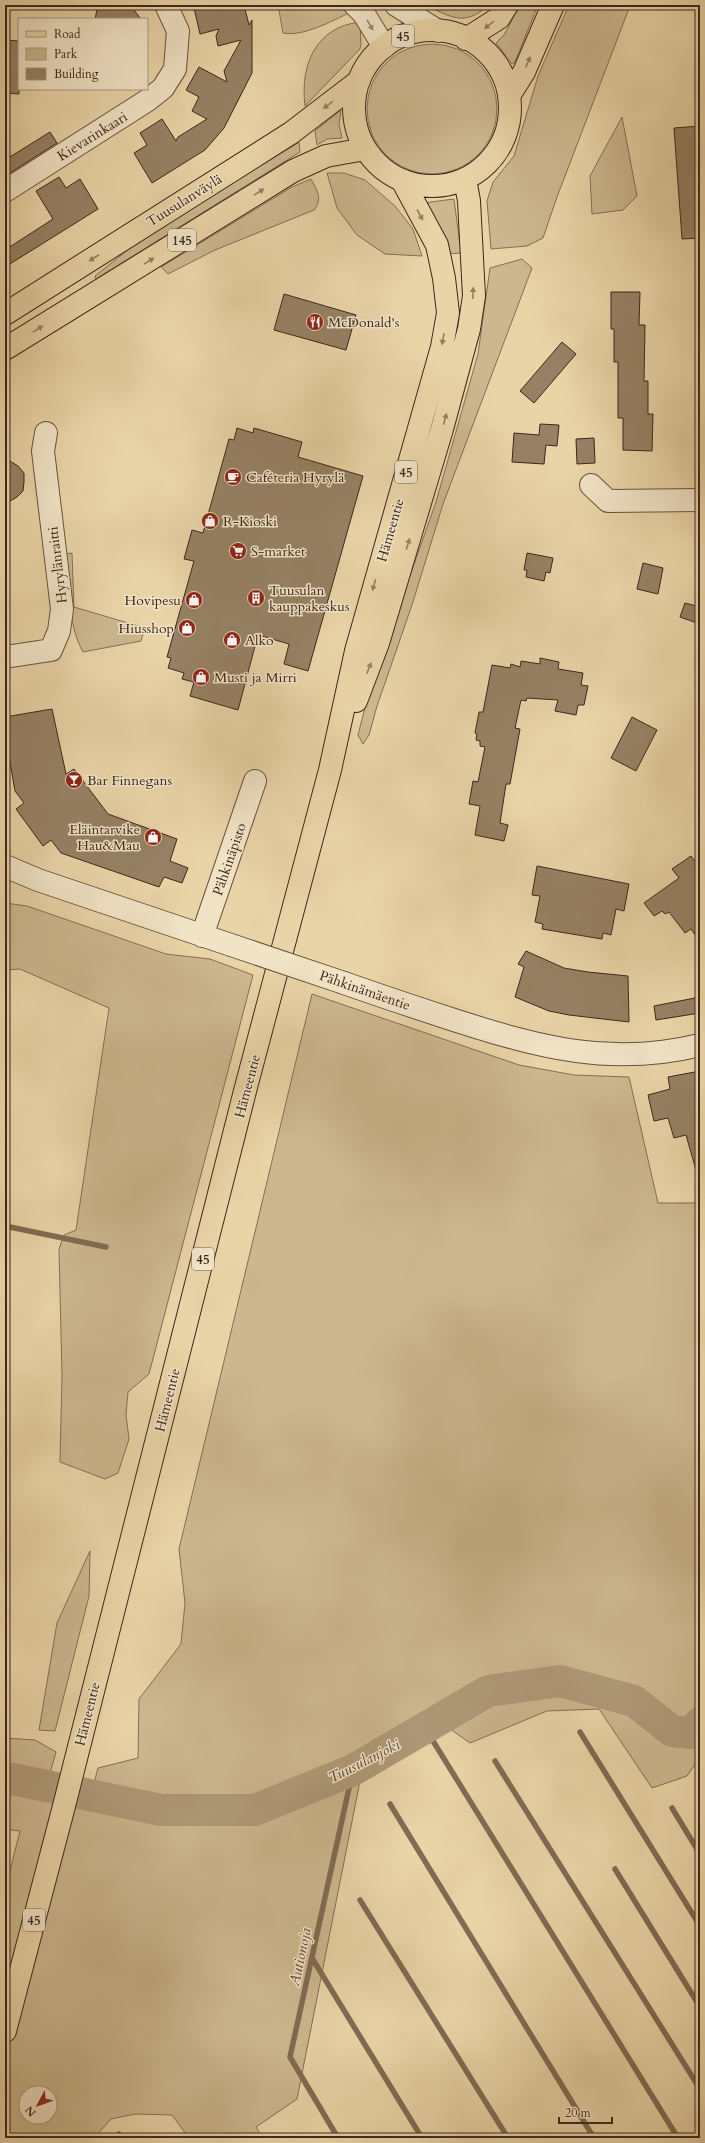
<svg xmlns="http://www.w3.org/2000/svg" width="705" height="2143" viewBox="0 0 705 2143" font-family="Cardo,serif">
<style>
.green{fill:#ccb78f;stroke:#846f56;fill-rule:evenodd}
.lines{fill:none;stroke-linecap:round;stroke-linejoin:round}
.stream{stroke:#816b53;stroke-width:5.5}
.river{stroke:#af9978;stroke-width:32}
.building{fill:#968164;stroke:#3d271c}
.minor-casing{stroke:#68523f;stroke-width:24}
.major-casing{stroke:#3d271c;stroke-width:24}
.minor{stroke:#f1e3c6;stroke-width:22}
.major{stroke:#e9d4a7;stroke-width:22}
.minor-bridge-casing{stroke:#68523f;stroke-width:24;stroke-linecap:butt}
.minor-bridge{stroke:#f1e3c6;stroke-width:22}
.oneway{fill:#978571}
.oneway2{fill:#937e62}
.labels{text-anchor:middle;stroke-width:3;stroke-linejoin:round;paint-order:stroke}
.shield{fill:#f1e3c6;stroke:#735f4f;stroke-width:1}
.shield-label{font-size:13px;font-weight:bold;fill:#3d271c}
.street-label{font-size:14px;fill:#3d271c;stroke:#f1e3c6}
.poi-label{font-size:14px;fill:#3d271c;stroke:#f1e3c6;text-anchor:start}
.water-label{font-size:15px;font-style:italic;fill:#5f4938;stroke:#f1e3c6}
</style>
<rect width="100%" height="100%" fill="#e9d4a7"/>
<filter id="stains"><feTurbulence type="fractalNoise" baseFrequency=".005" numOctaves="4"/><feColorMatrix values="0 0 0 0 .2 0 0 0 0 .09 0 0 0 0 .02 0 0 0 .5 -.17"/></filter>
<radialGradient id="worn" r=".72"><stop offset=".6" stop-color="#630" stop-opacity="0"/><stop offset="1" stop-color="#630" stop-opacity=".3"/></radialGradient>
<path class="green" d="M 278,5 L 343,5 L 351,12 C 332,21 303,37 283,33 Z
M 424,5 L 489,5 C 463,28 451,16 424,5 Z
M 520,5 L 538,5 L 515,62 L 512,64 L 496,43 L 504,35 Z
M 569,5 L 626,5 L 628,11 L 557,197 L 543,238 L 527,246 L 491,249 L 487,201 L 493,182 L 514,156 L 538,76 Z
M 360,22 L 361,44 L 360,49 L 305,106 C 300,66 315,27 360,22 Z
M367 109a65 65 0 1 1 130 0a65 65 0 1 1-130 0Z
M 341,110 L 339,124 L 342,138 L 327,139 L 317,145 L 315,131 Z
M 622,117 L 637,196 L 623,210 L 592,214 L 590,176 Z
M 299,142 L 300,152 L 96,279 L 95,276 L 134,245 Z
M 327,173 L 344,173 L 365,180 L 395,206 L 413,229 L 422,256 L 385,254 L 357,235 L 337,208 Z
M 311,179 C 317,190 323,199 314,210 L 215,250 L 168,274 L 161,267 L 292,187 Z
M 454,199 L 461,253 L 447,254 L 423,203 Z
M 522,259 L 532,268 L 443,504 L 412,605 L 377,706 L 369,735 L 363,744 L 358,735 L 369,692 L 436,502 L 478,354 L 490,268 Z
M 72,553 L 74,607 L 145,628 L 141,641 L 83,652 C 68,625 68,585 66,554 Z
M 5,903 L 27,906 L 166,954 L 210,959 L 253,975 L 149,1374 L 128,1392 L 126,1415 L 129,1439 L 118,1473 L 105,1479 L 60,1462 L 62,1376 L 59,1249 L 64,1235 L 76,1230 L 109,1008 L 20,969 L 5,970 Z
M 312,994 L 519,1065 L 574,1075 L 629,1077 L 658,1203 L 700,1203 L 700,1757 L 687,1776 L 652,1788 L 599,1709 L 547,1711 L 470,1743 L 446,1726 L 430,1731 L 361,1776 L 297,2099 L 256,2127 L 263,2138 L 189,2138 L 172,2115 L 135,2114 L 111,2119 L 94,2138 L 5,2138 L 5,1891 L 20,1831 L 5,1829 L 5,1738 L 35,1740 L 56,1752 L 46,1788 L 90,1798 L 98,1768 L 138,1758 L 139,1699 L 181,1644 L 185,1603 L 179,1549 ZM 26,2093 L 50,2093 L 50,2117 L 26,2117 Z
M 90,1551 L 89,1596 L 55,1731 L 39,1730 L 57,1623 Z"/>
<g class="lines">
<path class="stream" d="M 5,1226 L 106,1247
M 425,1728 L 678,2138
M 580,1732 L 700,1926
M 495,1761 L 700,2089
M 390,1804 L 594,2138
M 672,1808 L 700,1854
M 615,1869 L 700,2007
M 360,1900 L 508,2138
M 312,1958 L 422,2138
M 119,2134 L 121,2138
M 338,2138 L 290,2057 L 353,1770"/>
<path class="river" d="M 5,1780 L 13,1779 L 161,1810 L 255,1810 L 353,1770 L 488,1691 L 560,1681 L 634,1701 L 672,1731 L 691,1733 L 700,1723"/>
</g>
<path class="building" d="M 98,5 L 130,5 L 141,19 L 95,19 Z
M 207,5 L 244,5 L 249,25 L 252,20 L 252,73 L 224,128 L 205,150 L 152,183 L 134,153 L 147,145 L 140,133 L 162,119 L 176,141 L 178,137 L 207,119 L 192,111 L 199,97 L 186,90 L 199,67 L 227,82 L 224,71 L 241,40 L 218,46 L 216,36 L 219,29 L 200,34 L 194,8 Z
M 5,40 L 19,41 L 19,94 L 5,93 Z
M 700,126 L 700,238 L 682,239 L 674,128 Z
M 50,132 L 57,143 L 5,176 L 5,160 Z
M 59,177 L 66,188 L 80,179 L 98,209 L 5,267 L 5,250 L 53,219 L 36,191 Z
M 611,292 L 640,292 L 639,325 L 645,325 L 644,381 L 648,381 L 648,414 L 653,414 L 652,451 L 623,450 L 623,418 L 618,418 L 618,362 L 614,362 L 614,329 L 611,329 Z
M 284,294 L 356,315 L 346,350 L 274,330 Z
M 562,342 L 576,354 L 534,403 L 520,391 Z
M 540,424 L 559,425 L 557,446 L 546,445 L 544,464 L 512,462 L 514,433 L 539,435 Z
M 237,428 L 253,433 L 254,428 L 302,442 L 298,457 L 363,476 L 308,671 L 284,664 L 289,644 L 258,635 L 238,710 L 190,696 L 194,682 L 182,679 L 184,673 L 168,668 L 171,658 L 167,657 L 194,561 L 184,559 L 192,530 L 203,533 L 229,439 L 234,440 Z
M 594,438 L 595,463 L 577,464 L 576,439 Z
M 5,458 L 18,466 L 24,473 L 24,482 L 23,491 L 17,497 L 5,504 Z
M 527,553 L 553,558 L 550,573 L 546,572 L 544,581 L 526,577 L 527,570 L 524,570 Z
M 643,563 L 663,568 L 658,594 L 637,589 Z
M 685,603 L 700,607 L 700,624 L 680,617 Z
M 540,658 L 559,662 L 558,669 L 583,673 L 581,685 L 588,686 L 584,705 L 578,705 L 576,715 L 555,711 L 558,700 L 527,698 L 526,701 L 521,700 L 515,728 L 520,729 L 510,784 L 506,784 L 500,823 L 508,825 L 504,841 L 475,835 L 480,806 L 469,804 L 473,781 L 478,782 L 485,747 L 480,746 L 480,741 L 476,740 L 477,734 L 475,733 L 479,712 L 483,712 L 492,665 L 510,668 L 511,664 L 520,667 L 521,661 L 540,664 Z
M 52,709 L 66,774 L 74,769 L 108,814 L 177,839 L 170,861 L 188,868 L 182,883 L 164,877 L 159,887 L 61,853 L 51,840 L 43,846 L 16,809 L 24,803 L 15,791 L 5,733 L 5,717 Z
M 632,717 L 657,730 L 636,771 L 611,758 Z
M 691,856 L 700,868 L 700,942 L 691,929 L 685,933 L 669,912 L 665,914 L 662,911 L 654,916 L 644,903 L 679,878 L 672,869 Z
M 537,866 L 629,884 L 624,911 L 616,909 L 611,935 L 603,933 L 602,939 L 542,929 L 543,924 L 535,922 L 540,896 L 532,895 Z
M 526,951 L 564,968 L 588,972 L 628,976 L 629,1022 L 569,1015 L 549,1011 L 515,997 L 524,967 L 518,964 Z
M 700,997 L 700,1013 L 656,1020 L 654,1006 Z
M 700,1071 L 700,1169 L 696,1170 L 686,1135 L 674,1138 L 668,1118 L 654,1121 L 648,1095 L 670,1089 L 668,1077 Z"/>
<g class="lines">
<g class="minor-casing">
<path id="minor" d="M 355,5 L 364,14 L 384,47
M 396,5 L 438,31
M 5,191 L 148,100 L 163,88 L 175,69 L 178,31 L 166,5
M 591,485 L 608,501 L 700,500
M 5,657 L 51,650 L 59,631 L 62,609 L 43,451 L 46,433
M 5,866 L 38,880 L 231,945
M 202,936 L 255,781
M 344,983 C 381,996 417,1008 454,1020 C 538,1047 611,1067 700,1045"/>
</g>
<g class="major-casing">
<path id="major" d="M354 108a78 78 0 1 1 156 0a78 78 0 1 1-156 0Z
M 466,39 L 499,18 L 507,5
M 509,96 L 524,72 L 553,5
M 5,314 L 291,133 L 359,81
M 5,349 L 293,171 L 326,156 L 365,149
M 356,701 L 378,643 L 442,429 L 469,329 L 474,296 L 469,201 L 465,179
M 5,2031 L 63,1810 L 245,1091 L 330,770 L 356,651 L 442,347 L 448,313 L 444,278 L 437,245 L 402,180"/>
</g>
<use href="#minor" class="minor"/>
<use href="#major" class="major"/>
<g class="minor-bridge-casing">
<path id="minor-bridge" d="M 231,945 L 344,983"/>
</g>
<use href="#minor-bridge" class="minor-bridge"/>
</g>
<defs><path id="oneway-solid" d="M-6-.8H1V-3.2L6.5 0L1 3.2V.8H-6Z"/></defs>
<use class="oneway" href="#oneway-solid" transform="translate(370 25) rotate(60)"/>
<g class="oneway2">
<use href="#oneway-solid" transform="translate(489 25) rotate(143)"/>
<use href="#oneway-solid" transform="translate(528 62) rotate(-67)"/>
<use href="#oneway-solid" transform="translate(328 105) rotate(142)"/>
<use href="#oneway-solid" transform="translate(259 192) rotate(-32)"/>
<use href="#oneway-solid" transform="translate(420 215) rotate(61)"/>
<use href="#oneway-solid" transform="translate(94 258) rotate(147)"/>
<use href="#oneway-solid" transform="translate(149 261) rotate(-32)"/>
<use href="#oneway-solid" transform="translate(473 293) rotate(-89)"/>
<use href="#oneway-solid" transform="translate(38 329) rotate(-32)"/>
<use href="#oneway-solid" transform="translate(443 339) rotate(100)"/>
<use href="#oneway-solid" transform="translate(445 419) rotate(-75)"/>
<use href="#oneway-solid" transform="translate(408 544) rotate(-73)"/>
<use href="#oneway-solid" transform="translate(374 585) rotate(106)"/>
<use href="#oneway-solid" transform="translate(369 668) rotate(-69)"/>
</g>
<defs>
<g id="restaurant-disc" transform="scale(0.9)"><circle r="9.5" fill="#8f2418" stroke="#f1e3c6"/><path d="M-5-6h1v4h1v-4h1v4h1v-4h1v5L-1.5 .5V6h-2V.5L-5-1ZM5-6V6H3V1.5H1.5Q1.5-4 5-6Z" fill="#fff"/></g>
<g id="cafe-disc" transform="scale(0.9)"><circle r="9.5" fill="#8f2418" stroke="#f1e3c6"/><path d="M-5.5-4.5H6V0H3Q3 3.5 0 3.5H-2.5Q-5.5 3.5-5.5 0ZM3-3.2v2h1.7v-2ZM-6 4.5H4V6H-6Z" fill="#fff"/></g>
<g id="shop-disc" transform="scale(0.9)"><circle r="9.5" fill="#8f2418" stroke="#f1e3c6"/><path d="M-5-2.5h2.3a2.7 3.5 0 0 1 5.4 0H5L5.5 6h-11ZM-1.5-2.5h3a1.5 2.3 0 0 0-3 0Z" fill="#fff"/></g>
<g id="supermarket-disc" transform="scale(0.9)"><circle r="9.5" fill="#8f2418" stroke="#f1e3c6"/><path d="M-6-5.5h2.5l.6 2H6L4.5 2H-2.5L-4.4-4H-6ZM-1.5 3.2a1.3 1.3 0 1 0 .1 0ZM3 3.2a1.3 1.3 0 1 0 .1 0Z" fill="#fff"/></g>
<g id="building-disc" transform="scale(0.9)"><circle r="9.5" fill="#8f2418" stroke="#f1e3c6"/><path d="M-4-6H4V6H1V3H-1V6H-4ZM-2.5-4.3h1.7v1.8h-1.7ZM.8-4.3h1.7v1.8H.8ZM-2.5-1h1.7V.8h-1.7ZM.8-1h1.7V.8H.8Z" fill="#fff"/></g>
<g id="bar-disc" transform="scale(0.9)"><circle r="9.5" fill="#8f2418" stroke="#f1e3c6"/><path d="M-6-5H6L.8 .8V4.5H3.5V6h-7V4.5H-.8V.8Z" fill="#fff"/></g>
</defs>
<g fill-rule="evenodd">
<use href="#restaurant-disc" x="315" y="322"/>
<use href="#cafe-disc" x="233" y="477"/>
<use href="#shop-disc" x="210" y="521"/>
<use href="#supermarket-disc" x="238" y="551"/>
<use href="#building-disc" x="256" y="598"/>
<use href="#shop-disc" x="194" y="600"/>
<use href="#shop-disc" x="187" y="628"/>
<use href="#shop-disc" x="232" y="640"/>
<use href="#shop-disc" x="201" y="677"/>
<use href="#bar-disc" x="74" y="780"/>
<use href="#shop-disc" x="153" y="837"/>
</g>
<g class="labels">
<g class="shield">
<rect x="392" y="25" width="22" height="22" rx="3"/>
<rect x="168" y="229" width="28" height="22" rx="3"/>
<rect x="395" y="461" width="22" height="22" rx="3"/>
<rect x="192" y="1248" width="22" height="22" rx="3"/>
<rect x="23" y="1909" width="22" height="22" rx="3"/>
</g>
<g class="shield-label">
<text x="403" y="41">45</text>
<text x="182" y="245">145</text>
<text x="406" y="477">45</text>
<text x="203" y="1264">45</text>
<text x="34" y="1925">45</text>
</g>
<g class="street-label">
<text transform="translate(92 136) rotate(-32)" y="5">Kievarinkaari</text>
<text transform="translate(184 200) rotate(-32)" y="5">Tuusulanväylä</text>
<text transform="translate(390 530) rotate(-74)" y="5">Hämeentie</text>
<text transform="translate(57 565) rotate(-97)" y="5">Hyrylänraitti</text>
<text transform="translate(229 859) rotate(-71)" y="5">Pähkinäpisto</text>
<text transform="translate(365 990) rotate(19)" y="5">Pähkinämäentie</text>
<text transform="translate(247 1086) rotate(-75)" y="5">Hämeentie</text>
<text transform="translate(167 1400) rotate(-76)" y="5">Hämeentie</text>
<text transform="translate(87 1714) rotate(-76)" y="5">Hämeentie</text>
</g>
<g class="poi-label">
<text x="328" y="327">McDonald's</text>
<text x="246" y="482">Caféteria Hyrylä</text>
<text x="223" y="526">R-Kioski</text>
<text x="251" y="556">S-market</text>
<text x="269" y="595">Tuusulan<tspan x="269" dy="16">kauppakeskus</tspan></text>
<text x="181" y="605" text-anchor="end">Hovipesu</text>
<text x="174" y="633" text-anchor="end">Hiusshop</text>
<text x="245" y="645">Alko</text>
<text x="214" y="682">Musti ja Mirri</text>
<text x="87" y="785">Bar Finnegans</text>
<text x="140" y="834" text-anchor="end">Eläintarvike<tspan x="140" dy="16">Hau&amp;Mau</tspan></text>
</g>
<g class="water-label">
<text transform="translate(364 1761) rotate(-27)" y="5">Tuusulanjoki</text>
<text transform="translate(300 1957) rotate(-78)" y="5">Autionoja</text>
</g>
</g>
<rect width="705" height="2143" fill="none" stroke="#e9d4a7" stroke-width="20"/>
<rect x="6" y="6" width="693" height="2131" fill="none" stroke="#3d271c" stroke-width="2"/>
<rect x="10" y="10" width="685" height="2123" fill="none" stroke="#3d271c"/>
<rect x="18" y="18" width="130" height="72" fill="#f1e3c6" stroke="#a99882"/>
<rect x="26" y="31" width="20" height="6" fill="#e9d4a7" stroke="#a99882"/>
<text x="54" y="38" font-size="12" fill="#3d271c">Road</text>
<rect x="26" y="48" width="20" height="12" fill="#ccb78f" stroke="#a99882"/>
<text x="54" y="58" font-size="12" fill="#3d271c">Park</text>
<rect x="26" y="68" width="20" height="12" fill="#968164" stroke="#a99882"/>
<text x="54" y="78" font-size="12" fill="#3d271c">Building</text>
<g transform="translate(38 2105) rotate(229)"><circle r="19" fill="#f1e3c6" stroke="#a99882"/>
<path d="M0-3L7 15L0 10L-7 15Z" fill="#8f2418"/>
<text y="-6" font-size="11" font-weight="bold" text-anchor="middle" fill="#3d271c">N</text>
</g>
<path d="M559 2117v6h53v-6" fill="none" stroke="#3d271c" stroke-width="2"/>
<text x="565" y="2117" font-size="12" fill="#3d271c" stroke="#f1e3c6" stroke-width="3" paint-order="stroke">20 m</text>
<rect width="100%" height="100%" filter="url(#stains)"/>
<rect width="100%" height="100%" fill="url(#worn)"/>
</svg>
